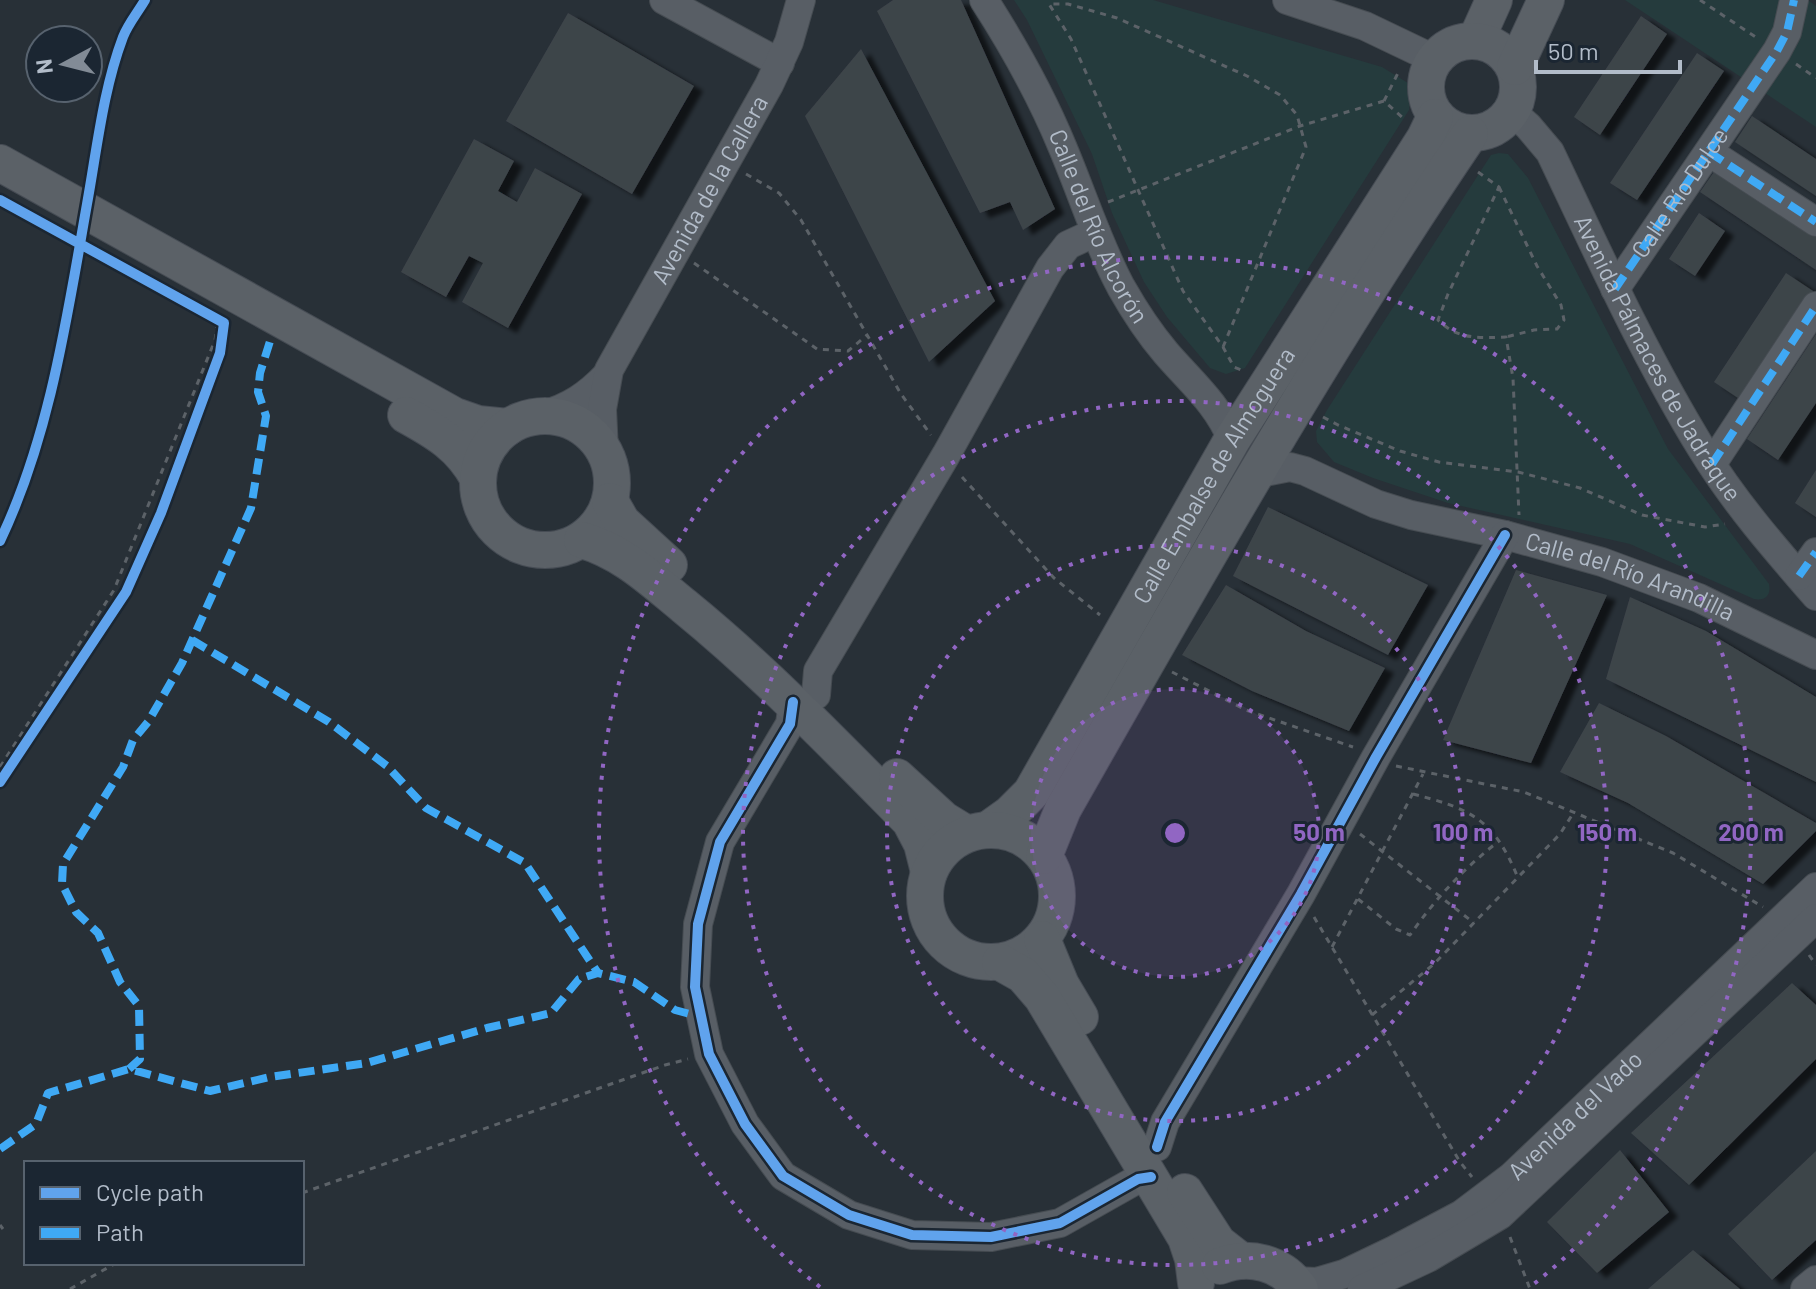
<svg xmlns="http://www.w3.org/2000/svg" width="1816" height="1289" viewBox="0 0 1816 1289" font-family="Barlow,sans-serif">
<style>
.green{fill:#253b3d}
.building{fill:#3e444a;filter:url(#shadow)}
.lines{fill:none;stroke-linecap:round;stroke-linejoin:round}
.minor-casing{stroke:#464c52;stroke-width:30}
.major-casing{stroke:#464c54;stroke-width:38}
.path{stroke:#5c6268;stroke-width:3;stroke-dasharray:6 6;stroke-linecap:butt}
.minor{stroke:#585e65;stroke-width:28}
.major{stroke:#5b6167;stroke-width:36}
.quiet{stroke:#3fa9f5;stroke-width:8;stroke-dasharray:16 8;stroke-linecap:butt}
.cycleway-casing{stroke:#1b2632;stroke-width:15}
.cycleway{stroke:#60a3ed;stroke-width:10}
.ring{fill:none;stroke:#9166c3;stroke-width:4;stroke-dasharray:4 8}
.labels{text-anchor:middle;stroke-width:6;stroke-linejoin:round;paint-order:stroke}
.street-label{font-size:24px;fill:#b2bcc9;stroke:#1b2632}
.centre{fill:#9166c3;stroke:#1b2632;stroke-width:4}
.ring-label{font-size:24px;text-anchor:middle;font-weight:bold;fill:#9166c3;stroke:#1b2632;stroke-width:6;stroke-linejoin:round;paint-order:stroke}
</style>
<defs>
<filter id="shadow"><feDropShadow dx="9" dy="5" stdDeviation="2" flood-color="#0009"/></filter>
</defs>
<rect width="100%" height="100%" fill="#283037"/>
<path class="green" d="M 1014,0 L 1153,0 L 1382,67 L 1408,83 L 1411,95 L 1409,110 L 1245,368 L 1226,374 L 1210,368 L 1167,317 L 1144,282 L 1112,213 L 1092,154 L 1027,20 Z
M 1625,0 L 1808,0 L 1816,6 L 1816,127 Z
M 1499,153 L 1508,154 L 1528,178 L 1668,449 L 1769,584 C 1771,595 1766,601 1754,599 L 1630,544 L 1448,503 L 1373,478 L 1334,462 L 1317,442 L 1316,431 L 1327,410 L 1491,155 Z"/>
<path class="building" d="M 893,0 L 961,0 L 1055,209 L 1023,230 L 1010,202 L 980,213 L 877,11 Z
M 568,13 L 694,86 L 632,194 L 506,121 Z
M 1641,16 L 1667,34 L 1600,135 L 1574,117 Z
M 861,49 L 995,301 L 929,362 L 805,116 Z
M 1697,53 L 1724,71 L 1637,200 L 1610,183 Z
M 1752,116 L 1816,159 L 1816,196 L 1735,142 Z
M 474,139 L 514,161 L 498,191 L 517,202 L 535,168 L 582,194 L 508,328 L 462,302 L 483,263 L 469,256 L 446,297 L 401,272 Z
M 1718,166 L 1816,233 L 1816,270 L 1700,192 Z
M 1699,213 L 1725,231 L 1695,276 L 1669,259 Z
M 1786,273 L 1813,291 L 1741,400 L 1714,382 Z
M 1816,334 L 1816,403 L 1778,460 L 1747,439 Z
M 1816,470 L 1816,517 L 1795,503 Z
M 1268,507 L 1428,585 L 1388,655 L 1233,576 Z
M 1516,570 L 1607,595 L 1531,763 L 1443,740 Z
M 1226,585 L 1306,631 L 1385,668 L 1349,731 L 1252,691 L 1182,655 Z
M 1630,597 L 1706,631 L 1816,697 L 1816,782 L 1606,679 Z
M 1599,703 L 1666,736 L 1816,823 L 1816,831 L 1763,884 L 1628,803 L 1560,772 Z
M 1792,983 L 1816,1005 L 1816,1059 L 1689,1185 L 1631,1133 Z
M 1620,1150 L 1669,1212 L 1597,1273 L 1547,1222 Z
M 1816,1151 L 1816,1240 L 1772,1280 L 1728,1234 Z
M 1693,1250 L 1740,1289 L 1648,1289 Z"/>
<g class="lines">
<g class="minor-casing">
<g id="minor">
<path d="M 664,0 L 780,63"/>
<path id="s1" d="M 984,0 C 1014,47 1041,95 1062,146 C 1082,193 1097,242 1121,287 C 1134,310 1149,333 1166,353 C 1191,382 1218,404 1232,440"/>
<path d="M 1287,0 L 1365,26 L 1434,59"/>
<path id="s2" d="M 1512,112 L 1528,126 L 1550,152 C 1598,253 1644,355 1703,451 C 1735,503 1776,550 1816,596"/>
<path d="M 1709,152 L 1816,222"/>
<path id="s3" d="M 1615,289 L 1777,51 L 1787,32 L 1794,0"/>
<path d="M 542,415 C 569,408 588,395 607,375"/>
<path id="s4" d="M 604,451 L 602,409 L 609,370 L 769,85 L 789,42 L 801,0"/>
<path d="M 1712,464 L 1816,306"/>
<path id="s5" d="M 1255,474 L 1290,467 L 1305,471 L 1376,504 L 1411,515 L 1505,535 L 1602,562 L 1699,598 L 1816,655"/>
<path d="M 1799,576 L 1816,552"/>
<path d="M 816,695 L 818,671 L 946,455 L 1050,268 L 1068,245 L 1096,232"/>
<path d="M 793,702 L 790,724 L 720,842 L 698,924 L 695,987 L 709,1054 L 745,1124 L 783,1176 L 849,1215 L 912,1235 L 991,1237 L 1060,1223 L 1138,1179 L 1151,1177"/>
<path d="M 1157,1147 L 1165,1122 L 1301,894 L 1376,757 L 1505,535"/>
<path id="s6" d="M 1294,1281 L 1317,1282 L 1344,1274 L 1394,1250 L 1462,1214 L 1511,1177 L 1816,887"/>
<path d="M 1362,1289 L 1428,1258 L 1500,1215 L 1816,918"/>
<path d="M 1805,1289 L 1816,1280"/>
</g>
</g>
<g class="major-casing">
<g id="major">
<path d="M 1476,40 L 1494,0"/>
<circle cx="1472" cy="87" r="46"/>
<path d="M 1515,67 L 1546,0"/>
<path d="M 0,163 L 455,416 L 478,424 L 508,427"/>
<path d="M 406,415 C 437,432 461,446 478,478"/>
<circle cx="545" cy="483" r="67"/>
<path d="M 610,501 L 622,522 L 669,565"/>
<path d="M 582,540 C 623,552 651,579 684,606 C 765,672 837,747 910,821 L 922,844 L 929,872"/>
<path d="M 897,777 L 944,820 L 967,834"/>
<path id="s7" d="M 989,829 L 1010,814 L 1031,793 L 1232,440 L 1425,138 L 1435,117"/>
<circle cx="991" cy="896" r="66"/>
<path d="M 1044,856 L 1063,809 C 1193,580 1322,352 1470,134"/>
<path d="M 1042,939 L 1061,985 L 1080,1017"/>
<path d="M 1000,962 L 1023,975 L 1042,997 L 1186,1238 L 1193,1259 L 1196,1283"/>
<path d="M 1185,1192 L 1218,1243 L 1241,1261"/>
<path d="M 1220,1266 C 1249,1254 1282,1263 1300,1289"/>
</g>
</g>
<path class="path" d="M 1700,0 L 1757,38
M 1796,64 L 1816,78
M 1384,101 L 1400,69
M 1478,172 L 1499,187 L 1448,294 L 1438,320 C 1458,340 1480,338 1506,337 L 1513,378 L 1519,515
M 746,174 L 779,193 L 801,220 L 901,394 L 931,435
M 1499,187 L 1537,266 L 1561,305 L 1564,320 L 1557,329 L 1534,330 L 1506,337
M 1108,202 L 1300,126 L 1384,101 L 1404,119
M 694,263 L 817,349 L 848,351 L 866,336
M 1223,347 L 1306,147 L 1297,115 L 1280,95 L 1247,76 L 1117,18 L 1068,4 L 1049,4 L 1071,39 L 1183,291 L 1223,347 L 1234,367 L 1244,371
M 1323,417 L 1338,425 L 1400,451 L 1439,462 L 1518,472 L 1580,488 L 1642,515 L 1705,527 L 1725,524
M 962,477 L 1054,578 L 1100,615
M 1172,672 L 1246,710 L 1353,747
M 1396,766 L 1524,792 L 1673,853 L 1763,907
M 0,767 L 114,590 L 215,340 L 219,316
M 1413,794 C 1471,809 1494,819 1518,878
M 1360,834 L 1474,923
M 1358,899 L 1396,929 L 1410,935 C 1436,898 1463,869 1499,841
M 1314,917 L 1460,1162 L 1472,1177
M 1332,947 L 1423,774
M 1809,955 L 1816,965
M 1372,1015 L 1434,964 L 1560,834 L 1574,812
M 302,1193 L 665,1065 L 688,1059
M 0,1225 L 3,1229
M 1510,1237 L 1530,1289
M 70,1289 L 116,1263"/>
<use href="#minor" class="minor"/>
<use href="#major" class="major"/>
<path class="quiet" d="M 1709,152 L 1816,222
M 1615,289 L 1777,51 L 1787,32 L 1794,0
M 1712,464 L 1816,306
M 1799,576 L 1816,552
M 192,640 L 329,722 L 387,766 L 426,808 L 525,863 L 598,973
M 129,1069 L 140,1059 L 139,1006 L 120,982 L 98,933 L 76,912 L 62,884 L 63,864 L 123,767 L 133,740 L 148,722 L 182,663 L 251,508 L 266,416 L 258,392 L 260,373 L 271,338
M 0,1149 L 36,1124 L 48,1093 L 129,1069 L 210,1091 L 270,1077 L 367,1063 L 487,1028 L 551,1013 L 579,979 L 598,973 L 634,982 L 675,1010 L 701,1017"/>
<g class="cycleway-casing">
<path id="cycleway" d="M 0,200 L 224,323 L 220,353 L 161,513 L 126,592 L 0,782
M 0,541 C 50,436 67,317 87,204 C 97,149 103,90 123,37 C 128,24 138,12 145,0
M 793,702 L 790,724 L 720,842 L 698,924 L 695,987 L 709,1054 L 745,1124 L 783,1176 L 849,1215 L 912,1235 L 991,1237 L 1060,1223 L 1138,1179 L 1151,1177
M 1157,1147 L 1165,1122 L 1301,894 L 1376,757 L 1505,535"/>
</g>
<use href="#cycleway" class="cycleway"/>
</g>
<circle cx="1175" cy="833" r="144" fill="#9166c3" fill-opacity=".12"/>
<g class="ring">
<circle cx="1175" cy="833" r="144"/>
<circle cx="1175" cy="833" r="288"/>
<circle cx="1175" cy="833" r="432"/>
<path d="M820 1287A576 576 0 1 1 1530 1287"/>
</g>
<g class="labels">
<g class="street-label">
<text dy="8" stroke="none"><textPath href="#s4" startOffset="288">Avenida de la Callera</textPath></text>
<text dy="8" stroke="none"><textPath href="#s3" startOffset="116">Calle Río Dulce</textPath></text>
<text dy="8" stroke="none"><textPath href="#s1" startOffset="254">Calle del Río Alcorón</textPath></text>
<text dy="8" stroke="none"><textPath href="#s2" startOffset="288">Avenida Pálmaces de Jadraque</textPath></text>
<text dy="8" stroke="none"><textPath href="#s7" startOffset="422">Calle Embalse de Almoguera</textPath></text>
<text dy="8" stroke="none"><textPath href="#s5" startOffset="394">Calle del Río Arandilla</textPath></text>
<text dy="8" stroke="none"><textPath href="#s6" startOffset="334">Avenida del Vado</textPath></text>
</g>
</g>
<circle cx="1175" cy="833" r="12" class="centre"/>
<g class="ring-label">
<text x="1319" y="841">50 m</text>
<text x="1463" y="841">100 m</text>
<text x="1607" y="841">150 m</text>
<text x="1751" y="841">200 m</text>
</g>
<rect x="24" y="1161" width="280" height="104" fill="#1b2632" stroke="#57626e" stroke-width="2"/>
<rect x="40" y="1187" width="40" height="12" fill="#60a3ed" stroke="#57626e" stroke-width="2"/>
<text x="96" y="1201" font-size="24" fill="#b2bcc9">Cycle path</text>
<rect x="40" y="1227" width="40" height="12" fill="#3fa9f5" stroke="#57626e" stroke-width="2"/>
<text x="96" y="1241" font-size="24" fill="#b2bcc9">Path</text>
<g transform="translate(64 64) rotate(263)"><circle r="38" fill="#1b2632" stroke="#57626e" stroke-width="2"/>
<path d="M0-6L14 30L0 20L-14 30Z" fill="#828b96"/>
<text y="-12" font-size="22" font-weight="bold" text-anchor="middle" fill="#b2bcc9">N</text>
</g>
<path d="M1536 60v12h144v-12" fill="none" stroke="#b2bcc9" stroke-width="4"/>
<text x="1548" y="60" font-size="24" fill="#b2bcc9" stroke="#1b2632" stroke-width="6" paint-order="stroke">50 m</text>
</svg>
